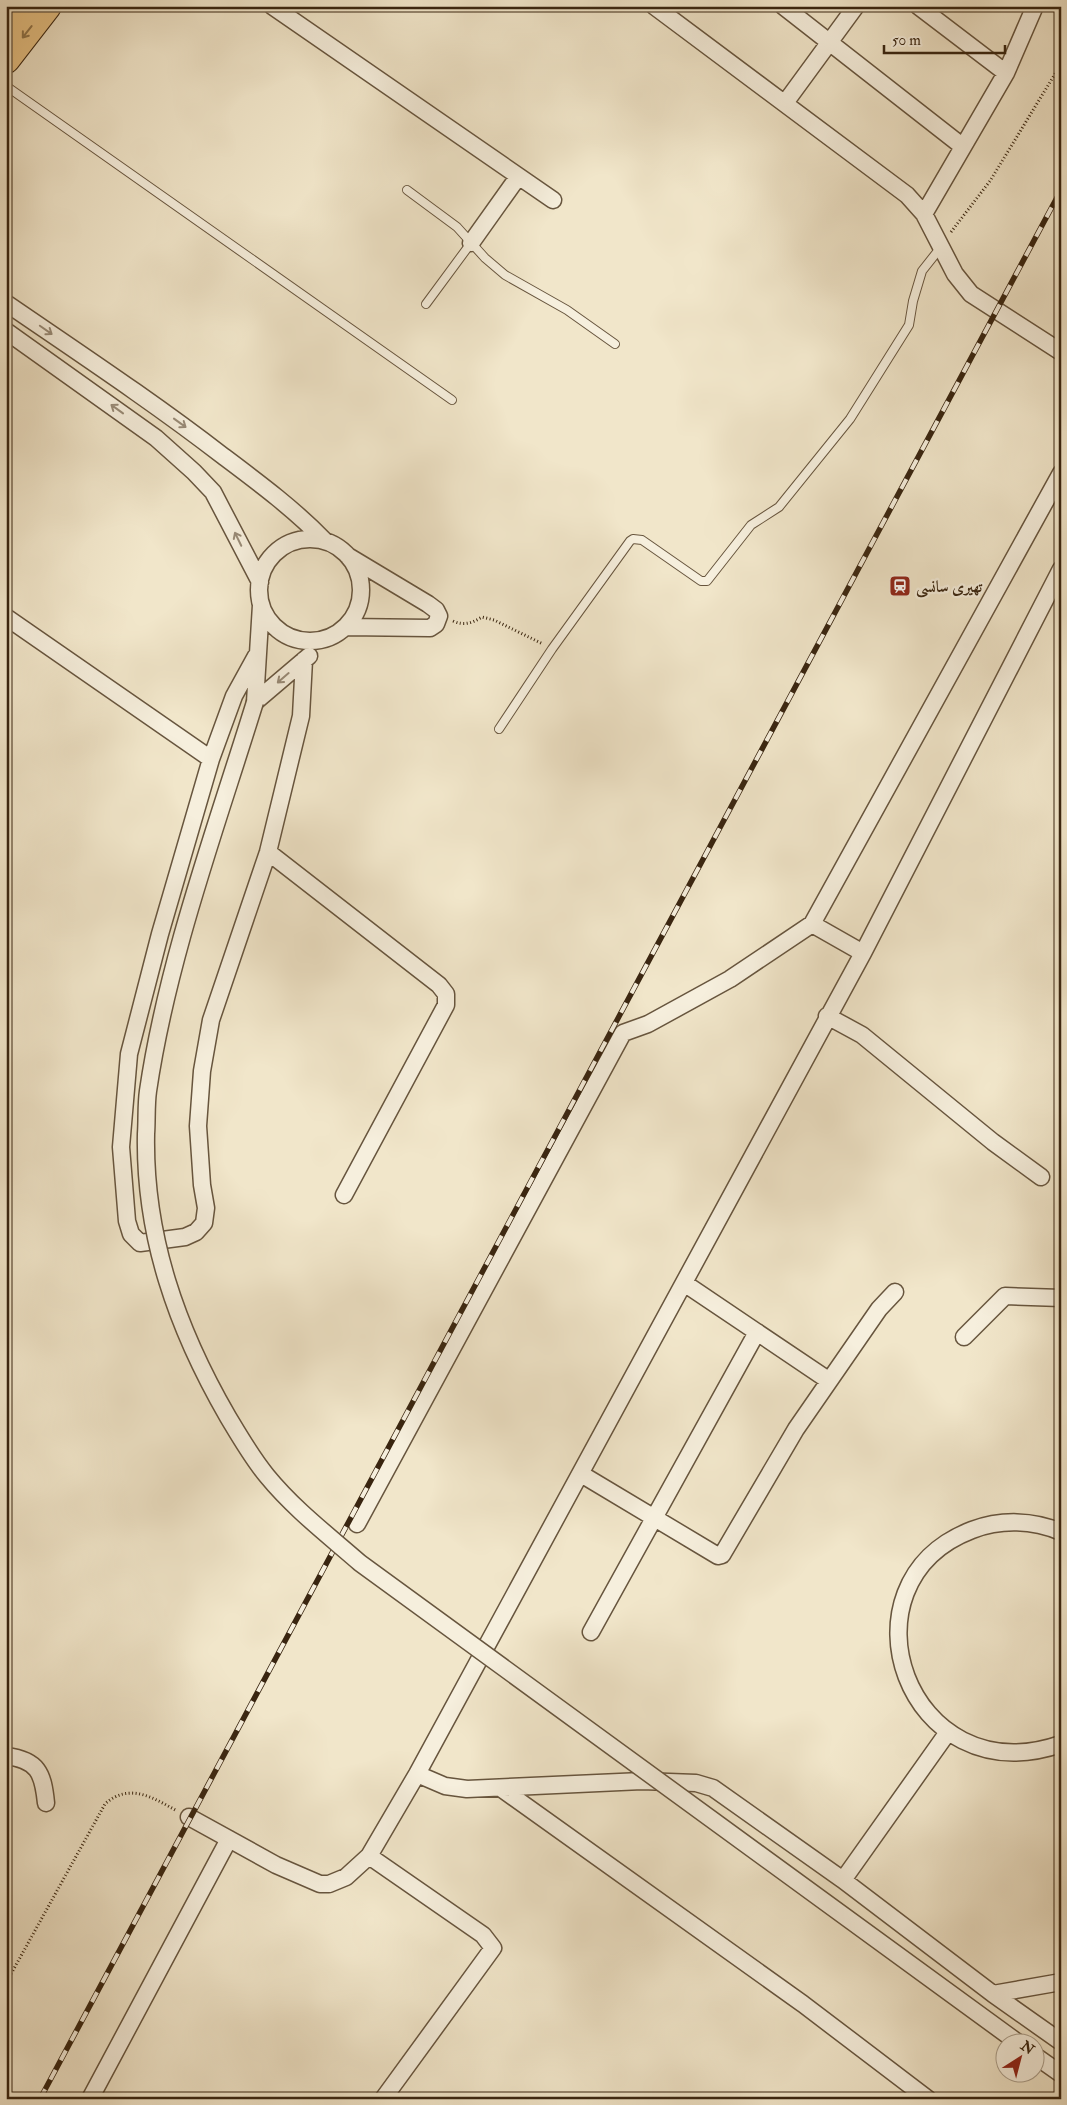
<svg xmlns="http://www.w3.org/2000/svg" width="1067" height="2105" viewBox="0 0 1067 2105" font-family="'IM FELL Double Pica',Amiri,serif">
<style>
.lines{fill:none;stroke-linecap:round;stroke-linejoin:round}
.lane-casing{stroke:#67553e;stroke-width:10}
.street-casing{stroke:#67553e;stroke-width:19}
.highway-casing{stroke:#392510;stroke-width:30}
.path{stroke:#392510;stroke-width:3;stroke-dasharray:1 2.5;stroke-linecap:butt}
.lane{stroke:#f6efdd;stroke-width:8}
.street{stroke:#f6efdd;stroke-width:16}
.highway{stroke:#e8c385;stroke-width:28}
.rail-casing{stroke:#392510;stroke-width:5.5}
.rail{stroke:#f6efdd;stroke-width:4;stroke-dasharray:11;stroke-linecap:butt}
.street-bridge-casing{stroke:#67553e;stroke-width:19;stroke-linecap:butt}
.street-bridge{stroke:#f6efdd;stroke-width:16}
.oneway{stroke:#90744a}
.oneway2{stroke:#988a76}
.labels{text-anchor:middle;stroke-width:4.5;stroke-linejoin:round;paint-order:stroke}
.poi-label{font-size:16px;font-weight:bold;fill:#392510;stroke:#f6efdd;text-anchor:start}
</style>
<rect width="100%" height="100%" fill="#f1e6ca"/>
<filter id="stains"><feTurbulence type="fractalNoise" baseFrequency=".004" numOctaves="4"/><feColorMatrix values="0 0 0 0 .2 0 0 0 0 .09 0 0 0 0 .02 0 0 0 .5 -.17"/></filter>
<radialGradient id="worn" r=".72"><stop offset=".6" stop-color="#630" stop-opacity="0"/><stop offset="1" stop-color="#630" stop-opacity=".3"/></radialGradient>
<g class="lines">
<g class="lane-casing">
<path id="lane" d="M 6,86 L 452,400
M 407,190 L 457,227 L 485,258 L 505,275 L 567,310 L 615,344
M 426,304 L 471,243
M 499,729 L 552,649 L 630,541 L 633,539 L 642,540 L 701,581 L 707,581 L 751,525 L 779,507 L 850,419 L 909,325 L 913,301 L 922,271 L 941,247"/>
</g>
<g class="street-casing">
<path id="street" d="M 272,6 L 553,200
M 654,6 L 907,195 L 924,214 L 955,274 L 971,294 L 1061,352
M 783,6 L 962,146
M 918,6 L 1006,73
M 785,103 L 856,6
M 924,214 L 1006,73 L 1035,6
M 471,243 L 518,177
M 6,303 C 79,353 153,402 223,456 C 259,483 294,509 325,541
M 6,331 L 156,438 L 194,472 L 213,492 L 260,582
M259 590a51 51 0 1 1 102 0a51 51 0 1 1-102 0Z
M 6,617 L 211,759
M 345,627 L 430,628 L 436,624 L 439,616 L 436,610 L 428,604 L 348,556
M 256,656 L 234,696 L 211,759 L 160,934 L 129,1054 L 121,1147 L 127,1221 L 131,1234 L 140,1243 L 185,1237 L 196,1232 L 204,1223 L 206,1208 L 202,1185 L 198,1126 L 202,1071 L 211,1020 L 268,852 L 301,716 L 304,660
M 255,702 L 309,656
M 255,702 L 261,605
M 268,852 L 439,985 L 446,994 L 446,1005 L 344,1195
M 812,924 L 863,953
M 827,1016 L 862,1035 L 993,1142 L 1041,1177
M 684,1283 L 828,1380
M 964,1337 L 1005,1296 L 1061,1298
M 581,1474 L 718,1556 L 722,1555 L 796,1429 L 879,1309 L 895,1292
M 357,1524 L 623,1033 L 648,1024 L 730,979 L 812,924 L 1061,473
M 1061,1532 C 1033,1520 1001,1519 972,1530 C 833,1583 907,1797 1061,1744
M 591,1632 L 757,1332
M 6,1756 C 38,1760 43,1773 46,1803
M 417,1774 L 445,1786 L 467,1789 L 642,1781 L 696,1783 L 713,1788 L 843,1880 L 993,1994 L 1061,2042
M 502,1789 L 803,2004 L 928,2099
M 189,1817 L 276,1865 L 320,1884 L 329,1884 L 346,1877 L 369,1856 L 417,1774 L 863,953 L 1061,569
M 369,1856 L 483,1935 L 493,1948 L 383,2099
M 843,1880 L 948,1732
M 993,1994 L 1061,1982
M 1034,2055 L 1061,2074
M 90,2099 L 229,1839"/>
</g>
<g class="highway-casing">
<path id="highway" d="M 6,21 L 18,6
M 6,59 L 47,6"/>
</g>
<path class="path" d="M 951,232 L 990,181 L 1061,64
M 453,621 C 464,626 472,623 482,617 L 494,620 L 543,644
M 6,1983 L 105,1804 C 129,1782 154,1798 177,1811"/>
<use href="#lane" class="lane"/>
<use href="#street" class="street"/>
<use href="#highway" class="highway"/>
<g class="rail-casing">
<path id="rail" d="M 40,2099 L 1061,190"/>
</g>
<use href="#rail" class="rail"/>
<g class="street-bridge-casing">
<path id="street-bridge" d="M 255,702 C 216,828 167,961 148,1091 C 146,1105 147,1120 146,1134 C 144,1236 177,1329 228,1417 C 240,1437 252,1458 267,1476 C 294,1509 328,1535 360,1563 L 1017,2042"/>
</g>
<use href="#street-bridge" class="street-bridge"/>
</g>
<defs><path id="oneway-shaft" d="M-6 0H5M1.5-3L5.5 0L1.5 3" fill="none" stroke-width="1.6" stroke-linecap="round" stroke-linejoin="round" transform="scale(1.25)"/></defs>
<use class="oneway" href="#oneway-shaft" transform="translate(27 32) rotate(128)"/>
<g class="oneway2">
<use href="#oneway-shaft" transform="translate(46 330) rotate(35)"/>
<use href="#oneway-shaft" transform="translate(117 409) rotate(-144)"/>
<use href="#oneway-shaft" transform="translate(180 423) rotate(36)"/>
<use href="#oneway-shaft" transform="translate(238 539) rotate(-116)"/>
<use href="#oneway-shaft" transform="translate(283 678) rotate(139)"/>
</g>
<defs>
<g id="station-square" transform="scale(1.125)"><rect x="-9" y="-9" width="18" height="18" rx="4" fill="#8f2418" stroke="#f6efdd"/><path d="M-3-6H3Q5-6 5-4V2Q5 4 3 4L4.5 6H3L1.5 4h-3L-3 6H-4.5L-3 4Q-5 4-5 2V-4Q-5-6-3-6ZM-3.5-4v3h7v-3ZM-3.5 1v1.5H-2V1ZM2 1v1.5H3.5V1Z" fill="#fff"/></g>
</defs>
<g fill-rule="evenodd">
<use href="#station-square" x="900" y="586"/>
</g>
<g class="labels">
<g class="poi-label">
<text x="916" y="592">تھیری سانسی</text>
</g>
</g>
<rect width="1067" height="2105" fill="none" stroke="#f1e6ca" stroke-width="25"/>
<rect x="8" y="8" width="1052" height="2090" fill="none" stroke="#392510" stroke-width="2.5"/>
<rect x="12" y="12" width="1042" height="2080" fill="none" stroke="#392510"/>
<g transform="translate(1020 2058) rotate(36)"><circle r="24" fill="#f6efdd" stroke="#aa9e8b"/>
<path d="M0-4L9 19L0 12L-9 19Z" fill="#8f2418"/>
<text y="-8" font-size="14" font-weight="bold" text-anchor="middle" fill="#392510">N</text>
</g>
<path d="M884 45v8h121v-8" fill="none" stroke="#392510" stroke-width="2.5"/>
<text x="892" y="45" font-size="15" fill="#392510" stroke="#f6efdd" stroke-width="4" paint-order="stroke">50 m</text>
<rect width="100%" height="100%" filter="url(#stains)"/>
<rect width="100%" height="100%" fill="url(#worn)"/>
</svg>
